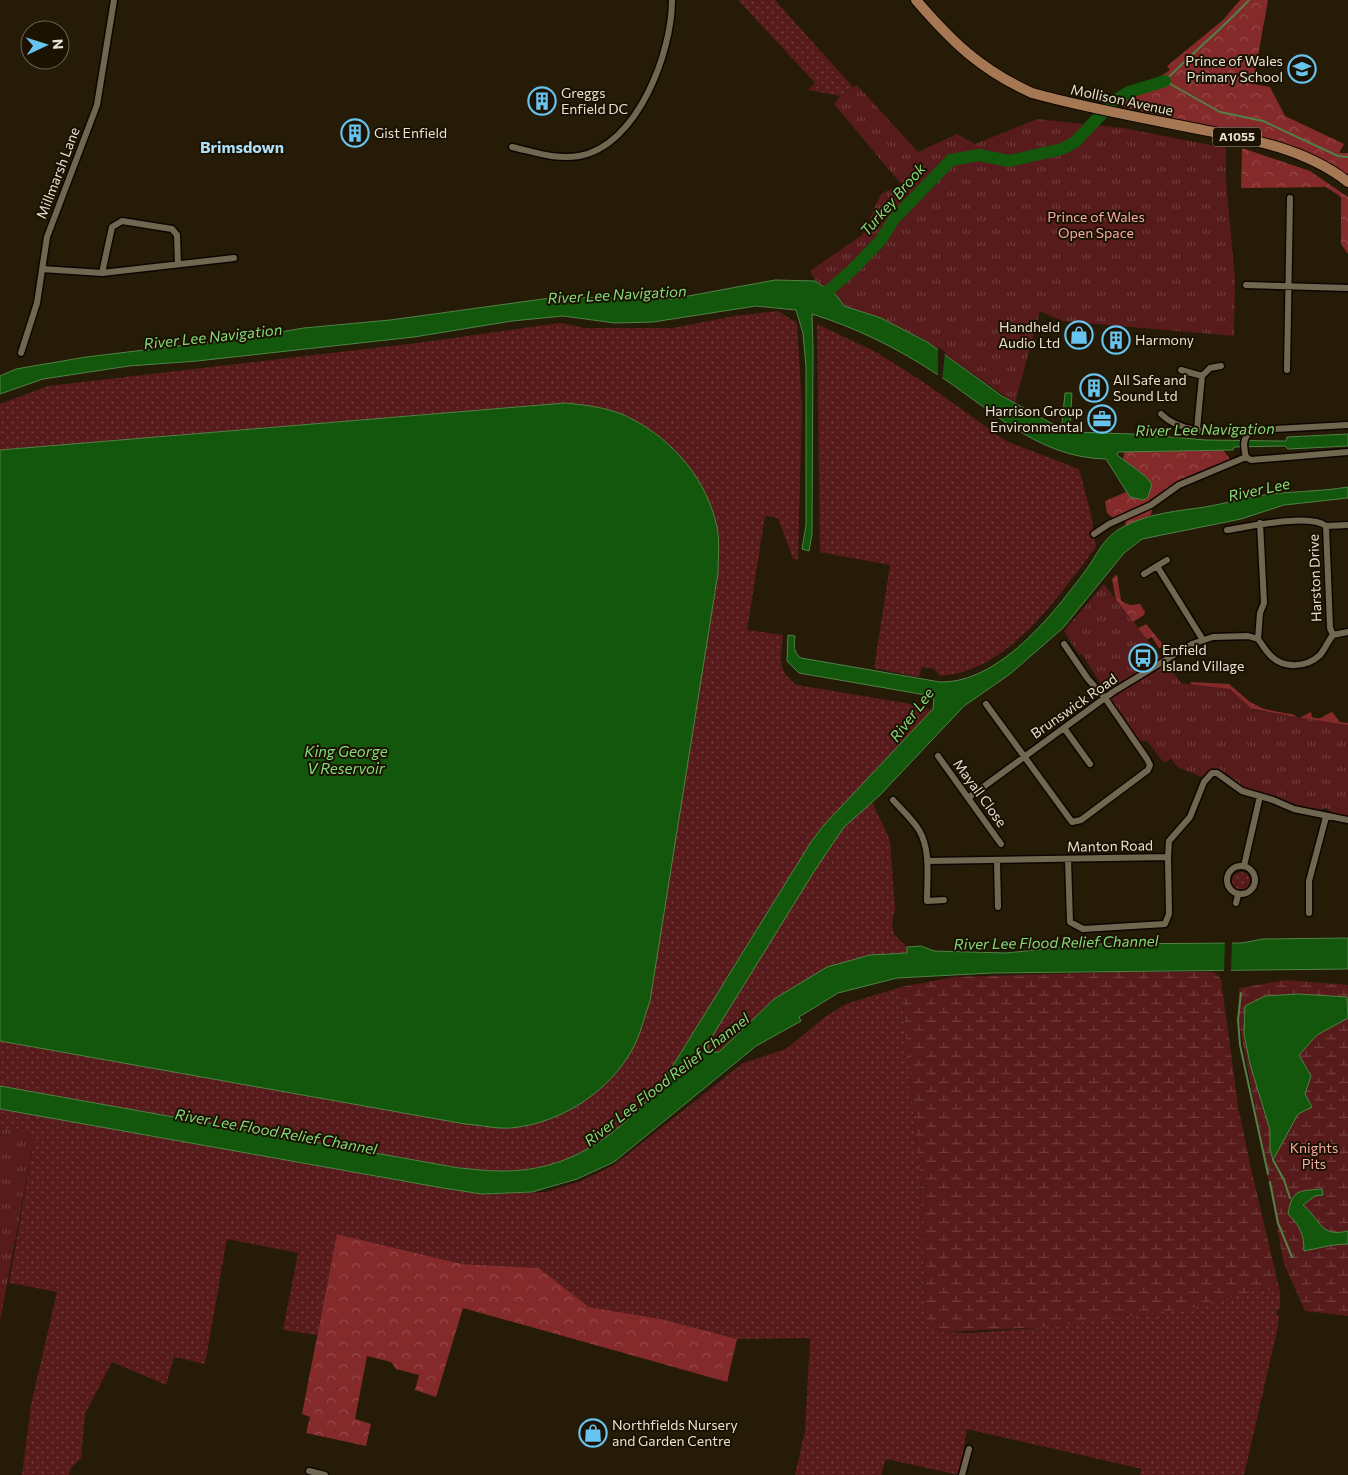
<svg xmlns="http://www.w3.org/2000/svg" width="1348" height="1475" viewBox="0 0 1348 1475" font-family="Commissioner,sans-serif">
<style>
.grass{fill:url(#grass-dots)}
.forest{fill:url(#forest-crowns)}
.wetland{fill:url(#wetland-marsh)}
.park{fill:url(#park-tufts)}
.water{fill:#12570b;stroke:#528047}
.pier{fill:#251b07}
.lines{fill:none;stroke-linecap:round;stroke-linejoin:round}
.stream{stroke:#528047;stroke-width:2}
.river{stroke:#12570b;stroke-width:12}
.street-casing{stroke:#0e0600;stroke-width:9}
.primary-casing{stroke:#0e0600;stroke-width:12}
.street{stroke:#716650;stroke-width:6}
.primary{stroke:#a57752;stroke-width:10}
.labels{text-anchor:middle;stroke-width:4;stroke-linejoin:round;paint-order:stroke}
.shield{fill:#1b1201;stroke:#aaa295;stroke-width:1}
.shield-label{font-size:12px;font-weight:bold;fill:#e7e0d4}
.poi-label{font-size:14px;fill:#e7e0d4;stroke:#1b1201;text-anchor:start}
.street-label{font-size:14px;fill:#e7e0d4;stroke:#1b1201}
.park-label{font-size:14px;fill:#f8aaa4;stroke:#1b1201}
.water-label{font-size:15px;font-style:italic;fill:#84db7b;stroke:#1b1201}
.quarter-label{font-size:16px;font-weight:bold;fill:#b0e0f9;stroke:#1b1201}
</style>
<defs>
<pattern id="grass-dots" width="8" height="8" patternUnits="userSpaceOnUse" patternTransform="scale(1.25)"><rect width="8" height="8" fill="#571b1b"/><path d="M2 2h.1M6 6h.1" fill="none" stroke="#6f3c3b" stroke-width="1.8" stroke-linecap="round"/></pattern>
<pattern id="forest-crowns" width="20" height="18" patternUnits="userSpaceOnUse" patternTransform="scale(1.25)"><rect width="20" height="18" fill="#852a2a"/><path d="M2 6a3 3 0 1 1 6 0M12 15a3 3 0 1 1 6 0" fill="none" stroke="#964948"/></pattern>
<pattern id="wetland-marsh" width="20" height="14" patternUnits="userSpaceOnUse" patternTransform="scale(1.25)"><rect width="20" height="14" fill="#571b1b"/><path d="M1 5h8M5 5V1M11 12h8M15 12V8" fill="none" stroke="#6f3c3b"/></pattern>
<pattern id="park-tufts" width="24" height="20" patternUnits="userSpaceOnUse" patternTransform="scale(1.25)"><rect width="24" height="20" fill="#571b1b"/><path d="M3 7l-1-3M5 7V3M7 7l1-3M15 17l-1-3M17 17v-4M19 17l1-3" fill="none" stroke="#6f3c3b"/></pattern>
</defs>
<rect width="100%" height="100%" fill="#251b07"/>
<path class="grass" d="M 738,0 L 775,0 L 853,87 L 840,96 L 808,90 L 815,83 Z
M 778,311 L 797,323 L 802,407 L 798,560 L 793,559 L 778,518 L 765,516 L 747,630 L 783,635 C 781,659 776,670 797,685 L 906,703 L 933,710 L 823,826 L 811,842 L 659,1088 C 616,1136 569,1172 501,1171 C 487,1171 473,1169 459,1168 L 0,1086 L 0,1041 L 465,1124 L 611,1079 L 636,1042 L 718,573 L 717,529 L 711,507 L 701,485 L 631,418 L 603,410 L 565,403 L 0,450 L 0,404 L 48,386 L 417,343 L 560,323 L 585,328 L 673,328 L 734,316 Z
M 817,324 L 876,352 L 922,381 L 1006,441 L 1079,469 L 1091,514 L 1096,547 C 1059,596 1007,673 940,676 L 934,669 L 922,667 L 919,677 L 874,668 L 890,565 L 820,552 Z
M 872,802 L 890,840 L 895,909 L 892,923 L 894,934 L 907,947 L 907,953 L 870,955 L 774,999 L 719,1052 L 712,1052 L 708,1049 L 707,1044 L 815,870 L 844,827 Z
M1232 881a9 9 0 1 1 18 0a9 9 0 1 1-18 0Z
M 901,987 L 920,1177 L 926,1325 L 943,1332 L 971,1333 L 1048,1327 L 1229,1297 L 1256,1290 L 1280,1291 L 1280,1307 L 1276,1313 L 1279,1316 L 1277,1331 L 1244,1475 L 1140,1475 L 1142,1469 L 967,1429 L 959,1475 L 886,1459 L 881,1475 L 795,1475 L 805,1431 L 810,1338 L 737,1339 L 661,1319 L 589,1307 L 539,1268 L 462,1264 L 338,1234 L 317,1335 L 283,1330 L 298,1253 L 227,1239 L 205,1364 L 174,1357 L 166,1385 L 112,1362 L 85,1414 L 81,1458 L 71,1468 L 69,1475 L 22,1475 L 31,1405 L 57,1292 L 9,1283 L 35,1135 L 0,1128 L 0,1109 L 443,1188 L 482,1194 L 546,1192 L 581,1181 L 614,1165 L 743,1063 L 786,1049 L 826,1016 L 846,1004 Z"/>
<path class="forest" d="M 1240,0 L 1268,0 L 1253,84 L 1270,87 L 1285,116 L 1344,144 L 1339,153 L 1348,153 L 1348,178 C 1326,165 1304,153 1281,143 C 1264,135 1257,140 1242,126 L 1238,134 L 1106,103 C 1125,86 1150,85 1170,70 L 1167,66 L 1223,20 Z
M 1242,148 L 1310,171 L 1348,197 L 1348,254 L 1341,244 L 1341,197 L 1326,187 L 1241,188 Z
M 1223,450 L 1231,460 L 1164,492 L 1154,500 L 1151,515 L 1125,526 L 1126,516 L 1113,518 L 1107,513 L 1105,501 L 1126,492 L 1130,497 L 1145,476 L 1123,459 L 1124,452 Z
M 1117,574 L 1121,601 L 1130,605 L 1140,604 L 1145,612 L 1144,615 L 1130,624 L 1116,600 L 1112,579 Z
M 1146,624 L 1166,648 L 1159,648 L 1152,637 L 1146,640 L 1135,630 Z
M 1191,682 L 1229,684 L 1250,702 L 1264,709 L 1295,715 L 1296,717 L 1172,694 L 1189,688 Z
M 1311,712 L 1312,717 C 1322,721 1323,715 1332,712 L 1340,722 L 1348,723 L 1348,727 L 1303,723 L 1301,717 Z
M 337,1234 L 462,1264 L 539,1268 L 589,1307 L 661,1319 L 737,1339 L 727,1382 L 463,1308 L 436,1397 L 415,1390 L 419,1375 L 396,1369 L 391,1362 L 367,1356 L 355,1419 L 371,1424 L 366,1446 L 306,1433 L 310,1417 L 302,1414 Z"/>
<path class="wetland" d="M 1116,972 L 1214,972 L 1221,979 L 1238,1106 L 1252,1173 L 1280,1291 L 1256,1290 L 1197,1307 L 1048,1327 L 943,1332 L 926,1325 L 920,1177 L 901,987 L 954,977 Z
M 1286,980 L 1348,985 L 1348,1316 L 1305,1311 L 1284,1264 L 1238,1017 L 1239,988 Z"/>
<path class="park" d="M 857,85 L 918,152 L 957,134 L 975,144 L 1037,119 L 1123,128 L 1226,148 L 1226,181 L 1235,279 L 1234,336 L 1062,321 L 1040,311 L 1015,403 L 927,342 L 881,318 L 844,306 L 837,296 L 815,280 L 810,271 L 862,235 L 881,194 L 901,184 L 834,104 L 840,96 Z
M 1104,584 L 1181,683 L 1230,689 L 1253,710 L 1348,725 L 1348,818 L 1335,815 L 1326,808 L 1316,811 L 1238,786 L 1212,771 L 1202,777 L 1177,767 L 1171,759 L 1164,763 L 1147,741 L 1136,741 L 1082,654 L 1079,655 L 1064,631 Z
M 0,1128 L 35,1135 L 0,1321 Z"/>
<path class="water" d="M 775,280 L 815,281 L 837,296 L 844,306 L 881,318 L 927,342 L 1002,396 L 1051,423 L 1058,425 L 1062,423 L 1065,393 L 1072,393 L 1070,423 L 1075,432 L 1132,434 L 1206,440 L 1279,441 L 1286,441 L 1287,437 L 1348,434 L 1348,446 L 1288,449 L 1285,446 L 1234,447 L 1233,450 L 1118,452 L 1117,455 L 1145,476 L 1152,484 L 1148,497 L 1144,500 L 1130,497 L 1106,459 C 1036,458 988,406 932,371 C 895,347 854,327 812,314 L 813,346 L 812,534 L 809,551 L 802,549 L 806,525 L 806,366 L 803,333 L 796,310 L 756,306 L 653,322 L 615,323 L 563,316 L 512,321 L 414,337 L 197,361 L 129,366 L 43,379 L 0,394 L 0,376 L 16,369 L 86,357 L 244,338 L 304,328 L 390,320 L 558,297 L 672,299 Z
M 565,403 C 586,405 613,408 632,419 C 674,441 707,480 717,527 C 720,542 718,558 718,573 L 650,1001 C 645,1014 642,1029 636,1042 C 614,1089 563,1123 511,1128 C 496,1129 480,1125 465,1124 L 0,1041 L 0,450 Z
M 1348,487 L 1348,498 L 1284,505 L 1241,519 L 1142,539 L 1124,553 L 1063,628 L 1010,674 L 964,706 L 880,795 L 844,827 L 815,870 L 708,1043 L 708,1049 L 712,1052 L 719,1052 L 774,999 L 827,967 L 870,955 L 907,953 L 907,947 L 921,946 L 934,951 L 1006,953 L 1096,944 L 1242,943 L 1263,939 L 1348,938 L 1348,969 L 992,973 L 897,978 L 838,993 L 799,1017 L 801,1021 L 756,1046 L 614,1162 L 577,1179 L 532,1192 L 482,1194 L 443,1188 L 0,1109 L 0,1086 L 459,1168 C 473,1169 487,1171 501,1171 C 569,1172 616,1136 659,1088 L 811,842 L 823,826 L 933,709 L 934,699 L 926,695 L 799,673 L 787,661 L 788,635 L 795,636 C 794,646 793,652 801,658 L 940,682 C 1000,683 1054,613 1086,570 C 1099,552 1104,536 1125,526 C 1150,513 1178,511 1205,507 C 1223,504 1240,499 1257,496 C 1287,491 1318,492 1348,487 Z
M 1298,994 L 1347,997 L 1348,1018 L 1317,1035 L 1299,1055 L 1311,1076 L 1305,1094 L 1312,1107 L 1298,1114 L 1273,1160 L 1270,1149 L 1270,1130 L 1250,1064 L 1244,1034 L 1245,1006 L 1265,996 Z
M 1322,1189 L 1323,1195 L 1315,1196 L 1303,1205 C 1320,1218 1319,1238 1348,1231 L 1348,1244 L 1333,1245 L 1304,1251 C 1304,1234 1300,1226 1288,1214 C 1292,1189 1299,1191 1322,1189 Z"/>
<path class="pier" d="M 938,347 L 945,352 L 942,381 L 938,378 Z
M 1225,940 L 1232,940 L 1231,973 L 1224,973 Z"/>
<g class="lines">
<path class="stream" d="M 1249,0 C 1222,29 1192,53 1165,81 L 1220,112 L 1263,121 L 1338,156 L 1348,157
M 1241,993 L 1238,1020 L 1240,1045 L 1268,1174
M 1273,1160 L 1284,1180 L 1290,1198
M 1270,1182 L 1278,1223 L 1292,1257"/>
<path class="river" d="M 818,300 L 853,269 L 881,240 L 894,219 L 951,160 L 979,155 L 1009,161 L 1062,149 L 1075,142 L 1114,101 L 1129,92 L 1165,81"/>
<g class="street-casing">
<path id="street" d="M 512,147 C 534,152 556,160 579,156 C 637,146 672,53 672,0
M 42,269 L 102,273 L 234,258
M 102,273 L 112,227 L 122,221 L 172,229 L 177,235 L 178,264
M 1246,285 L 1348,288
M 21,353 L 37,303 L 47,237 L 97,105 L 114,0
M 1181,370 L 1202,376 L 1210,368 L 1221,366
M 1287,370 L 1290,198
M 1161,414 C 1183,436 1222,431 1251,432
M 1348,425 L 1255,430 C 1242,435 1243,445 1246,457 L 1251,460 L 1348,452
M 1197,429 L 1202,376
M 1326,526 L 1348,525
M 1227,530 C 1248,527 1310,513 1326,526 L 1330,628 L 1333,635
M 1094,534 L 1109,524 L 1151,505 L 1179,485 L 1246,457
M 1157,566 L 1167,560
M 1144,574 L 1157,566 L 1203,640
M 1333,635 L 1348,632
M 1258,639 L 1260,613 L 1264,603 L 1260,523
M 1258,639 C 1262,644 1265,650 1270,655 C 1283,669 1306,668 1320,655 C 1325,649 1328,641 1333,635
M 986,704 L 1072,822 L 1081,820 L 1148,770 L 1150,765 L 1147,759 L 1105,698 L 1088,679 L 1064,644
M 1064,728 L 1090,764
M 938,756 L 1001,844
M 968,798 L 1113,692 L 1192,644 L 1213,637 L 1248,636 L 1258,639
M 893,800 C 901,809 912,819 919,830 C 931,850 927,878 927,901 L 944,900
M 1068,859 L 1070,922 L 1083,929 L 1165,924 L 1169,914 L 1168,857
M 997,860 L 998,907
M 927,861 L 1168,857 L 1169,841 L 1190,817 L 1204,782 L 1212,773 L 1217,773 L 1242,791 L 1273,800 L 1294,809 L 1348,820
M1227 880a14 14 0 1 1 28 0a14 14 0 1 1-28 0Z
M 1244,866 L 1260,796
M 1236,903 L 1238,895
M 1309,913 L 1309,881 L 1326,817
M 309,1471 L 325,1475
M 962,1475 L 969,1449"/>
</g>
<g class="primary-casing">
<path id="primary" d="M 916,0 C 952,42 981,70 1032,93 C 1083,107 1136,117 1188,127 C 1243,138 1302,146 1348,182"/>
</g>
<use href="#street" class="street"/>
<use href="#primary" class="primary"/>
</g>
<defs>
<g id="school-ring" transform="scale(1.4375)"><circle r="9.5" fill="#1b1201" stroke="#67c4ef" stroke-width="1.5"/><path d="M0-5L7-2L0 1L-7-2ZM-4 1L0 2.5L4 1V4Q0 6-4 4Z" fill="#67c4ef"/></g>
<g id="building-ring" transform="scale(1.4375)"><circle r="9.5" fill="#1b1201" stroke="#67c4ef" stroke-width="1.5"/><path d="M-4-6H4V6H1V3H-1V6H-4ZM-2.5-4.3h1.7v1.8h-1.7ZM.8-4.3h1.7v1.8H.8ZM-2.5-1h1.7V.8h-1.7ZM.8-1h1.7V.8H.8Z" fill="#67c4ef"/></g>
<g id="shop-ring" transform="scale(1.4375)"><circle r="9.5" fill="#1b1201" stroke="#67c4ef" stroke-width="1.5"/><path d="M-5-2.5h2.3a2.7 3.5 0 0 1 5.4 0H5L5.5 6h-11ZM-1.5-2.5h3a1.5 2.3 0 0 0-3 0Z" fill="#67c4ef"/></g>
<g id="office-ring" transform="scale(1.4375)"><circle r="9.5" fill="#1b1201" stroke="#67c4ef" stroke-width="1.5"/><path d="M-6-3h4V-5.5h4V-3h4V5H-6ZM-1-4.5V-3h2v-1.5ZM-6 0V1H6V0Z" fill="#67c4ef"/></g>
<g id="bus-ring" transform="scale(1.4375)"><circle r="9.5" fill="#1b1201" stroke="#67c4ef" stroke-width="1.5"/><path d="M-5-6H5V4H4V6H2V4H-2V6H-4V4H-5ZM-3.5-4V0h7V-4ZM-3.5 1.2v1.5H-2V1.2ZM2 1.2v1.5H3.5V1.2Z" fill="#67c4ef"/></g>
</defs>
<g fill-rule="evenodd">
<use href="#school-ring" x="1302" y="69"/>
<use href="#building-ring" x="542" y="101"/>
<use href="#building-ring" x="355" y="133"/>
<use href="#shop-ring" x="1079" y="335"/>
<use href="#building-ring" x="1116" y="340"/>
<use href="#building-ring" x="1094" y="388"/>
<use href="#office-ring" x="1102" y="419"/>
<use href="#bus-ring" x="1143" y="658"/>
<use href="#shop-ring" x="593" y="1433"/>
</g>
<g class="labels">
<rect class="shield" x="1213" y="127.5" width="48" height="19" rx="4"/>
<g class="shield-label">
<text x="1237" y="141">A1055</text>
</g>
<g class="poi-label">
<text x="1283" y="66" text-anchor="end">Prince of Wales<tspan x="1283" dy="16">Primary School</tspan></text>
<text x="561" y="98">Greggs<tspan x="561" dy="16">Enfield DC</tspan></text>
<text x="374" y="138">Gist Enfield</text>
<text x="1060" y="332" text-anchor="end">Handheld<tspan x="1060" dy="16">Audio Ltd</tspan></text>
<text x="1135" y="345">Harmony</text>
<text x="1113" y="385">All Safe and<tspan x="1113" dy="16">Sound Ltd</tspan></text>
<text x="1083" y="416" text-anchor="end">Harrison Group<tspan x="1083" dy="16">Environmental</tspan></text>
<text x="1162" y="655">Enfield<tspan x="1162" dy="16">Island Village</tspan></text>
<text x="612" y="1430">Northfields Nursery<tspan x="612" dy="16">and Garden Centre</tspan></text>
</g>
<g class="street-label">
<text transform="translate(1122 100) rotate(12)" y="5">Mollison Avenue</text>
<text transform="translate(58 173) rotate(-69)" y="5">Millmarsh Lane</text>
<text transform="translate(1315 578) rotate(-92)" y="5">Harston Drive</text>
<text transform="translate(1074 706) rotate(-35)" y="5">Brunswick Road</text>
<text transform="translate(980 793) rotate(54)" y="5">Mayall Close</text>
<text transform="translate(1110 846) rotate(-1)" y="5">Manton Road</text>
</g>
<g class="park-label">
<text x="1096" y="222">Prince of Wales<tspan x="1096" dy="16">Open Space</tspan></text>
<text x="1314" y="1153">Knights<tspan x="1314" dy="16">Pits</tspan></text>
</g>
<g class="water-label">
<text transform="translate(893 200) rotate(-49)" y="5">Turkey Brook</text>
<text transform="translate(617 295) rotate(-3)" y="5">River Lee Navigation</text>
<text transform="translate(213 337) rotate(-6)" y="5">River Lee Navigation</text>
<text transform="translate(1205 430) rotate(-1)" y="5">River Lee Navigation</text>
<text transform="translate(1259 490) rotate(-12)" y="5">River Lee</text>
<text transform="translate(912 715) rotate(-53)" y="5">River Lee</text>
<text x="346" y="757">King George<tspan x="346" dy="17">V Reservoir</tspan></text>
<text transform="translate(1056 943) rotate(-1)" y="5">River Lee Flood Relief Channel</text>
<text transform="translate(667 1080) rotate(-38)" y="5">River Lee Flood Relief Channel</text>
<text transform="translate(276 1132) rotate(10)" y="5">River Lee Flood Relief Channel</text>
</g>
<g class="quarter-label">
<text x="242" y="153">Brimsdown</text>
</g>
</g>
<g transform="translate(45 45) rotate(86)"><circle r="24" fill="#1b1201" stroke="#6d6455"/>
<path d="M0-4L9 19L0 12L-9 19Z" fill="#67c4ef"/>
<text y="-8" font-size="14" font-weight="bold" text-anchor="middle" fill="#e7e0d4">N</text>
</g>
</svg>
